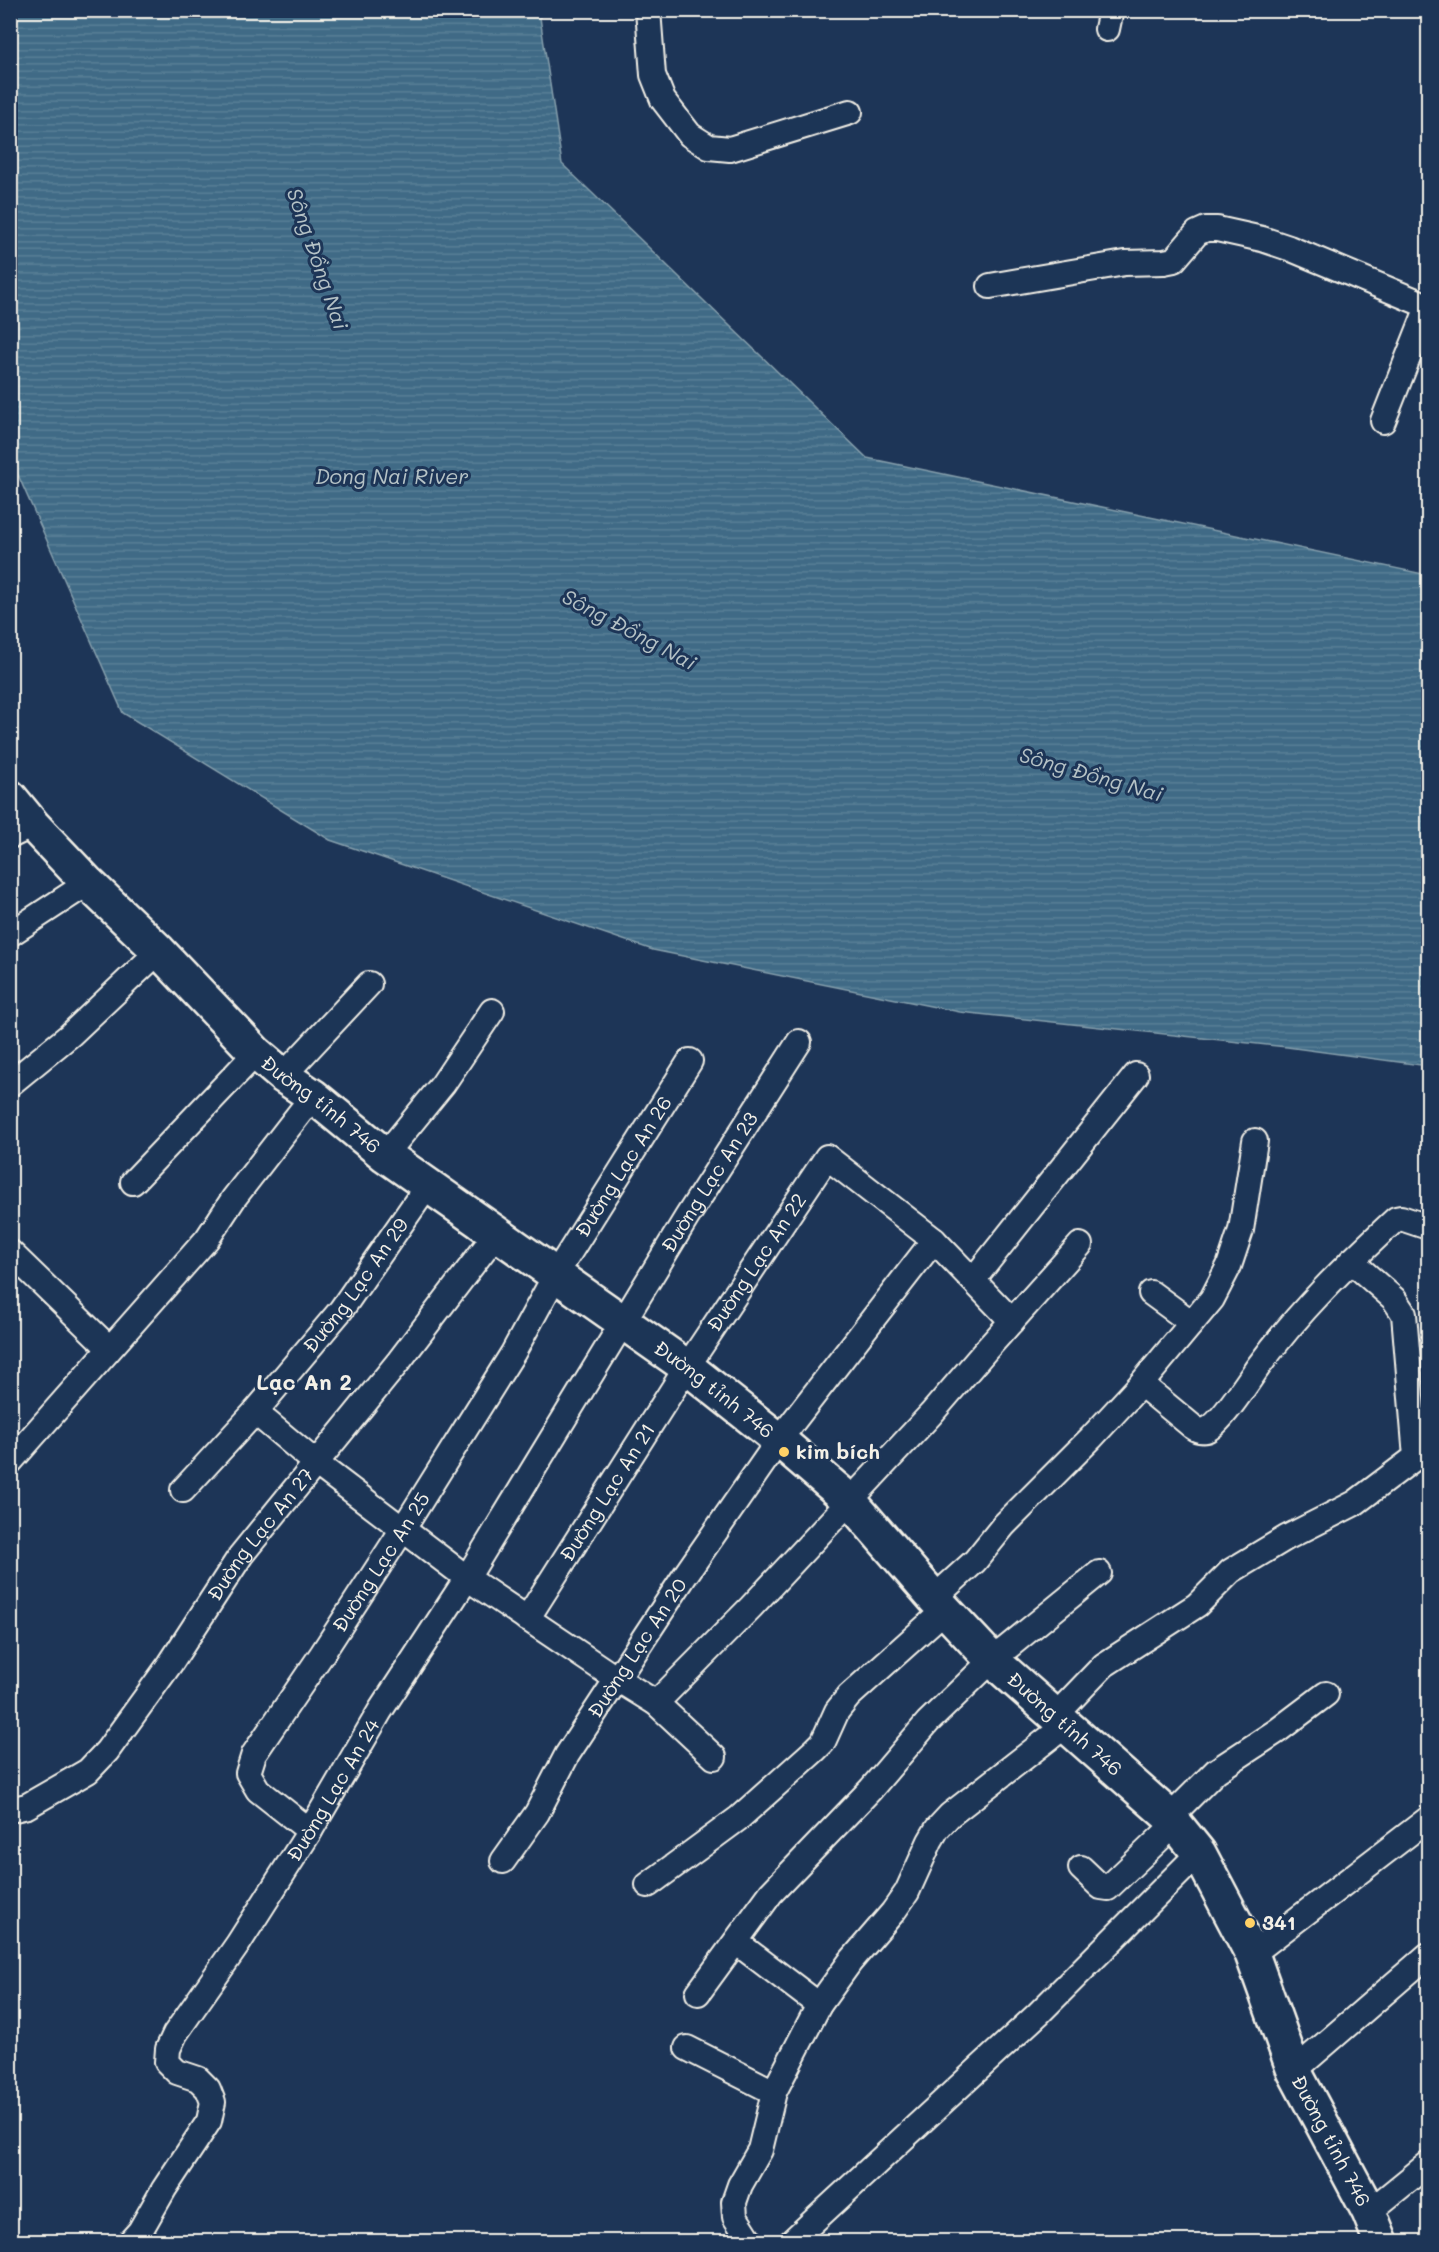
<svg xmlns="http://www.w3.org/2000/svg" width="1439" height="2252" viewBox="0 0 1439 2252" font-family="Mali,sans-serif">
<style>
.water{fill:url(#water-rules);stroke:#87a0ad;stroke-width:1.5}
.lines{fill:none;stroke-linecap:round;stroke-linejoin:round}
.street-casing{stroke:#f4f1e8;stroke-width:28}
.secondary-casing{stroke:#f4f1e8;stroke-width:38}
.street{stroke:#1d3557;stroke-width:24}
.secondary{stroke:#1d3557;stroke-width:33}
.poi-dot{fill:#ffd166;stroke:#1d3557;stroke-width:2}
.labels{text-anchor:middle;stroke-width:6;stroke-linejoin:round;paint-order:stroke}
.street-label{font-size:20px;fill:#f4f1e8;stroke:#1d3557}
.poi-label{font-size:20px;font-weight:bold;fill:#f4f1e8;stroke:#1d3557;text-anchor:start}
.water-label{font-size:21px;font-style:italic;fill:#b5c2c6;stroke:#1d3557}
.quarter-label{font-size:22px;font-weight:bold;fill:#f4f1e8;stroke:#1d3557}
</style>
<defs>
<pattern id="water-rules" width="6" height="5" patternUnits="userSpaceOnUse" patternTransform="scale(1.5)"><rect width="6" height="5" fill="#3f6a86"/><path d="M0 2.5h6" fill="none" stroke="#5b8097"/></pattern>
</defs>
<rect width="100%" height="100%" fill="#1d3557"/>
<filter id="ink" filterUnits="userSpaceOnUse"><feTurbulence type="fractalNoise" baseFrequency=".0167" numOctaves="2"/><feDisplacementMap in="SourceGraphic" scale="12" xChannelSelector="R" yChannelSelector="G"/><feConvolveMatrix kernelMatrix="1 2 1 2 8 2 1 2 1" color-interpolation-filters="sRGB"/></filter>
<g filter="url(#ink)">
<path class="water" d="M 10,11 L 539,11 L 562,164 L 867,458 L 1428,575 L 1428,1066 L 1287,1047 L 960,1012 L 653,950 L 330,840 L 123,713 L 11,459 Z"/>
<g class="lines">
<g class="street-casing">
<g id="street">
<path d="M 648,10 L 653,75 L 663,100 L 690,135 L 709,147 L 730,149 L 850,112"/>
<path d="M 1107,29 L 1111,10"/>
<path d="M 990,286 L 1125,263 L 1164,262 L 1174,260 L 1197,233 L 1206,229 L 1217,229 L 1262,239 L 1289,248 L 1428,306"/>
<path d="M 1383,421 L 1428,307"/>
<path d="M 10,836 L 33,825"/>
<path d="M 10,934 L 88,883"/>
<path d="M 283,1076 L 369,984"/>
<path d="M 10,1084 L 70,1035 L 159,951"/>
<path d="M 385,1155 L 443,1084 L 492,1011"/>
<path d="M 133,1182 L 256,1053"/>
<path d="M 10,1252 L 109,1348"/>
<path d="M 973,1280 L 1136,1075"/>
<path d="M 1151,1293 L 1192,1323"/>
<path d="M 1141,1384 L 1193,1427 C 1197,1430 1201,1431 1206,1430 C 1220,1425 1249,1380 1258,1367 C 1298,1312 1346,1265 1396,1219 L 1401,1218 L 1428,1227"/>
<path d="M 255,1412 L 317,1464 L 467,1578 L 617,1679 L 656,1703 L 714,1757"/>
<path d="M 10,1462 L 207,1239 L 234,1198 L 313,1096"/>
<path id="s1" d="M 183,1490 L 255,1412 L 341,1310 L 428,1185"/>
<path d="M 934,1598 L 975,1561 L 1004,1525 L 1091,1438 L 1141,1384 L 1212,1299 L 1229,1266 L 1241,1230 L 1255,1141"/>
<path id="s2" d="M 527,1619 L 687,1367 L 827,1157 L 934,1240 L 1012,1321"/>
<path d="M 656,1703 L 751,1607 L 931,1414 L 986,1350 L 1080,1245"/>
<path d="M 1055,1716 L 1104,1665 L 1197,1605 L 1231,1571 L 1286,1538 L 1355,1503 L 1416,1457 L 1404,1314 L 1394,1299 L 1351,1261"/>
<path id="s3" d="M 10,1810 L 27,1806 L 88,1771 L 107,1751 L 170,1664 L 241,1555 L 399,1361 L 496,1234"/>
<path d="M 1170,1817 L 1216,1771 L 1277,1731 L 1326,1694"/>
<path id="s4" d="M 310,1831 L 258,1790 L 248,1773 L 254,1754 L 322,1654 L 403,1529 L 513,1353 L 556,1274 L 690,1061"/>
<path id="s5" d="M 503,1861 L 537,1813 L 567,1755 L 684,1577 L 779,1440 L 934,1240"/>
<path d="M 1081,1868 L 1101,1887 L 1108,1888 L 1175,1824"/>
<path d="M 648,1885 L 739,1818 L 815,1750 L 823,1742 L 837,1711 L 849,1696 L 946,1609"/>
<path d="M 736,1942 L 819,2005"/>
<path d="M 1252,1954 L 1428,1819"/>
<path d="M 698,1993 L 771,1893 L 871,1789 L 928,1722 L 992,1660 L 1099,1573"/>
<path d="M 687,2048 L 774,2092"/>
<path d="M 1294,2071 L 1428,1955"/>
<path d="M 1369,2212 L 1428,2164"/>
<path id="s6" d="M 130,2242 L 140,2231 L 164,2189 L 209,2121 L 213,2102 L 208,2089 L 198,2079 L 177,2072 L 167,2062 L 168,2049 L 175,2034 L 238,1944 L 310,1831 L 380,1711 L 467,1578 L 687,1217 L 799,1042"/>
<path d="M 751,2242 L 735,2217 L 734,2202 L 740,2185 L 760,2150 L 774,2092 L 819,2005 L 850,1962 L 893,1912 L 907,1892 L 930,1841 L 937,1829 L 950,1815 L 1066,1725"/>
<path d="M 791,2242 L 1038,2014 L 1199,1853"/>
</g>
</g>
<g class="secondary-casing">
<g id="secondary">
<path id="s7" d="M 10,797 L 33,825 L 88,883 L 159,951 L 256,1053 L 283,1076 L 313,1096 L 385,1155 L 687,1367 L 779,1440 L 850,1501 L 934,1598 L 992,1660 L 1170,1817 L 1199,1853 L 1252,1954 L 1294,2071 L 1369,2212 L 1381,2242"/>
</g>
</g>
<use href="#street" class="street"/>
<use href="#secondary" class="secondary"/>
</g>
</g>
<g class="poi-dot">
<circle cx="784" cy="1452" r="6"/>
<circle cx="1250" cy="1923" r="6"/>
</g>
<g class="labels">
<g class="street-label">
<text dy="7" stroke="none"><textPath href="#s7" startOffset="438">Đường tỉnh 746</textPath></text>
<text dy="7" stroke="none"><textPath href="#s4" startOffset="800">Đường Lạc An 26</textPath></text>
<text dy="7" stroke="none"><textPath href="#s6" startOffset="1264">Đường Lạc An 23</textPath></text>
<text dy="7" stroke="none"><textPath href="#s2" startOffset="424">Đường Lạc An 22</textPath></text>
<text dy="7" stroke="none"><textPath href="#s1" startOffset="268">Đường Lạc An 29</textPath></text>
<text dy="7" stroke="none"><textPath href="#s7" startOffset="924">Đường tỉnh 746</textPath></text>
<text dy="7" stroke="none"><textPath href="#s2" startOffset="150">Đường Lạc An 21</textPath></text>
<text dy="7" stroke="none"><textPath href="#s3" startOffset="381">Đường Lạc An 27</textPath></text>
<text dy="7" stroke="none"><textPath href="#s4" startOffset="336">Đường Lạc An 25</textPath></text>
<text dy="7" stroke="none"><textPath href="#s5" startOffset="252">Đường Lạc An 20</textPath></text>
<text dy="7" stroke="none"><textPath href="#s7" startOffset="1410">Đường tỉnh 746</textPath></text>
<text dy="7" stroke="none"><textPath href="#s6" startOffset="549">Đường Lạc An 24</textPath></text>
<text dy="7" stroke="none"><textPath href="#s7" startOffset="1914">Đường tỉnh 746</textPath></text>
</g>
<g class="poi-label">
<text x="796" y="1459">kim bích</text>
<text x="1262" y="1930">341</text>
</g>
<g class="water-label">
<text transform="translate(317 259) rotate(71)" y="7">Sông Đồng Nai</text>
<text x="392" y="484">Dong Nai River</text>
<text transform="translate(629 630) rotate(28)" y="7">Sông Đồng Nai</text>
<text transform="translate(1091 775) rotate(16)" y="7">Sông Đồng Nai</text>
</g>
<g class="quarter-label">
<text x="304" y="1390">Lạc An 2</text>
</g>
</g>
<rect width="1439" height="2252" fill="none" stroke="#1d3557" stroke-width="36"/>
<rect x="18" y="18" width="1403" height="2216" fill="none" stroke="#f4f1e8" stroke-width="2" filter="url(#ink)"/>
</svg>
